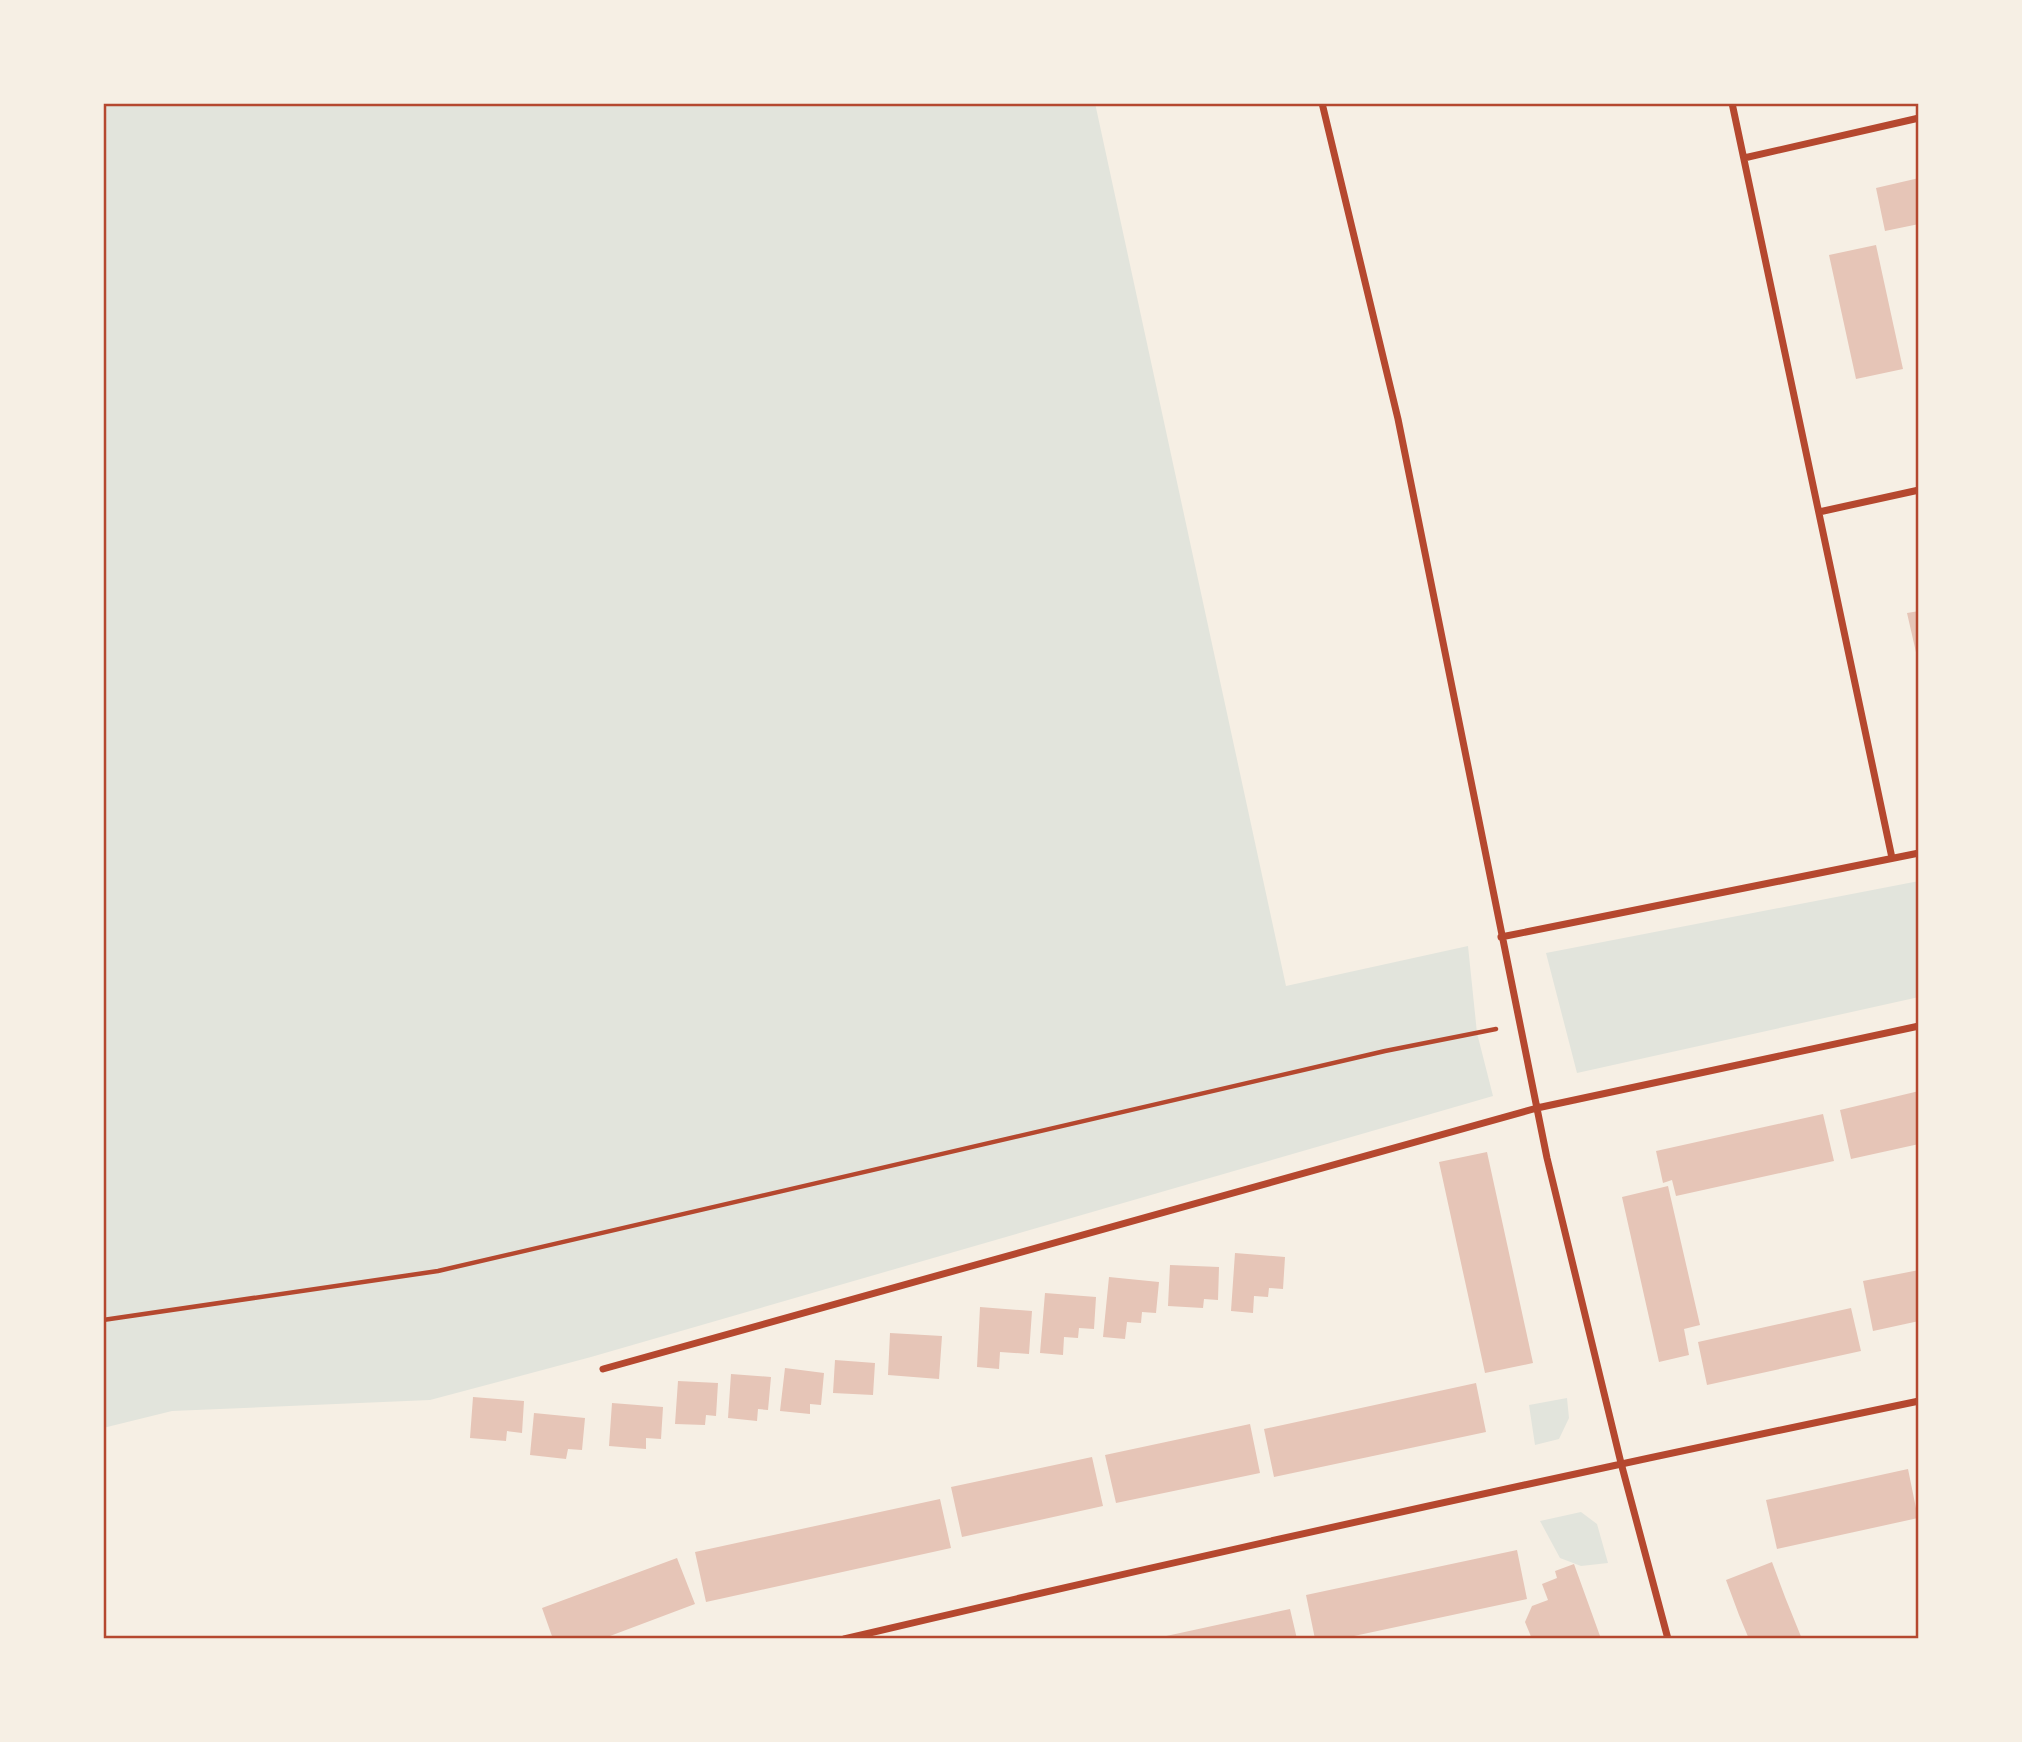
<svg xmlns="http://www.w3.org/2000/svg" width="2022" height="1742" viewBox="0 0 2022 1742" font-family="Poppins,sans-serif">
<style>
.green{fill:#e2e4dc}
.building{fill:#e6c5b7}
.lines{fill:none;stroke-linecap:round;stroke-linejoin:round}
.path{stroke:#b5482f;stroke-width:4.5}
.minor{stroke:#b5482f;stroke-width:7}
.neatline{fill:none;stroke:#b5482f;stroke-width:2.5}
</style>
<rect width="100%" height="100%" fill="#f6efe4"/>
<path class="green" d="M 103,103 L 1095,103 L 1286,986 L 1468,946 L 1477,1033 L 1493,1096 L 591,1357 L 430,1400 L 172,1411 L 103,1428 Z
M 1919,881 L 1919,997 L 1577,1073 L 1546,953 Z
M 1567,1398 L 1569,1418 L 1559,1439 L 1535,1445 L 1529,1405 Z
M 1581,1512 L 1597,1524 L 1608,1563 L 1581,1566 L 1560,1558 L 1540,1521 Z"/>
<path class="building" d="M 1919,178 L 1919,224 L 1885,231 L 1876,188 Z
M 1876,245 L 1903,369 L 1856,379 L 1829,255 Z
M 1919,611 L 1919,661 L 1918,661 L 1907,613 Z
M 1919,1091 L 1919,1144 L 1851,1159 L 1840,1110 Z
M 1823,1114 L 1834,1161 L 1676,1196 L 1672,1180 L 1663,1183 L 1656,1151 Z
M 1487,1152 L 1533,1363 L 1485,1373 L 1439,1162 Z
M 1668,1186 L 1700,1325 L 1684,1329 L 1689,1355 L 1659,1362 L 1622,1197 Z
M 1235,1253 L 1285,1257 L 1283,1289 L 1269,1288 L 1268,1297 L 1254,1296 L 1253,1313 L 1231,1311 Z
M 1170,1265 L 1219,1267 L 1218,1300 L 1204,1299 L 1203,1308 L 1168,1306 Z
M 1919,1270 L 1919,1321 L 1873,1331 L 1863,1281 Z
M 1109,1277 L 1159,1282 L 1156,1313 L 1142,1312 L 1141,1323 L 1127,1322 L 1125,1339 L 1103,1337 Z
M 1045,1293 L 1096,1297 L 1094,1329 L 1079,1328 L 1078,1338 L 1064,1337 L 1063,1355 L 1040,1353 Z
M 980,1307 L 1032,1311 L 1029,1354 L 1000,1352 L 999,1369 L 977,1367 Z
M 1851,1308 L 1861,1351 L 1707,1385 L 1698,1342 Z
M 890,1333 L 942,1336 L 939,1379 L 888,1375 Z
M 835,1360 L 875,1363 L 873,1395 L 833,1393 Z
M 785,1368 L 824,1373 L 821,1405 L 810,1404 L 810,1414 L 780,1411 Z
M 731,1374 L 771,1377 L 768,1410 L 758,1409 L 757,1421 L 728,1418 Z
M 678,1381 L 718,1383 L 716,1416 L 706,1415 L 705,1425 L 675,1424 Z
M 1476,1383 L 1486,1432 L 1274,1477 L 1264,1429 Z
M 473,1397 L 524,1401 L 522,1433 L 507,1431 L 506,1441 L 470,1438 Z
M 612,1403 L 663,1407 L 661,1439 L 646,1438 L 646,1449 L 609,1446 Z
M 534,1413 L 585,1418 L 582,1450 L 568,1449 L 566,1459 L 530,1455 Z
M 1250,1424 L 1260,1473 L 1116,1503 L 1105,1455 Z
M 1092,1457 L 1103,1506 L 962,1537 L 951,1487 Z
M 1908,1469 L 1918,1518 L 1777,1549 L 1766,1500 Z
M 940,1499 L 951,1548 L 706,1602 L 695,1552 Z
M 1517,1550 L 1527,1599 L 1340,1639 L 1315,1639 L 1306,1595 Z
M 677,1558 L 695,1604 L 602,1639 L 553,1639 L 542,1608 Z
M 1772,1562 L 1785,1597 L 1802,1639 L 1749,1639 L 1739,1615 L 1726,1580 Z
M 1574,1564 L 1600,1636 L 1596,1639 L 1532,1639 L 1525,1622 L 1532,1606 L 1548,1600 L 1542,1584 L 1557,1578 L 1555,1571 Z
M 1290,1609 L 1297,1639 L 1157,1639 L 1157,1638 Z"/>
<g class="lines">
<path class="path" d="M 103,1320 L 438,1271 L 1385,1051 L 1496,1029"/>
<path class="minor" d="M 1322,103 L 1398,419 L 1547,1158 L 1621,1463 L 1668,1639
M 1732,103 L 1892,858
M 1744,158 L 1919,118
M 1819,512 L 1919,490
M 1501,937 L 1919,853
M 603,1369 L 1537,1108 L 1919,1026
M 844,1639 C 1201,1555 1559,1476 1919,1401"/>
</g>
<rect width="2022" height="1742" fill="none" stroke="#f6efe4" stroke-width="210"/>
<rect x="105" y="105" width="1812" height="1532" class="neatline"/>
</svg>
